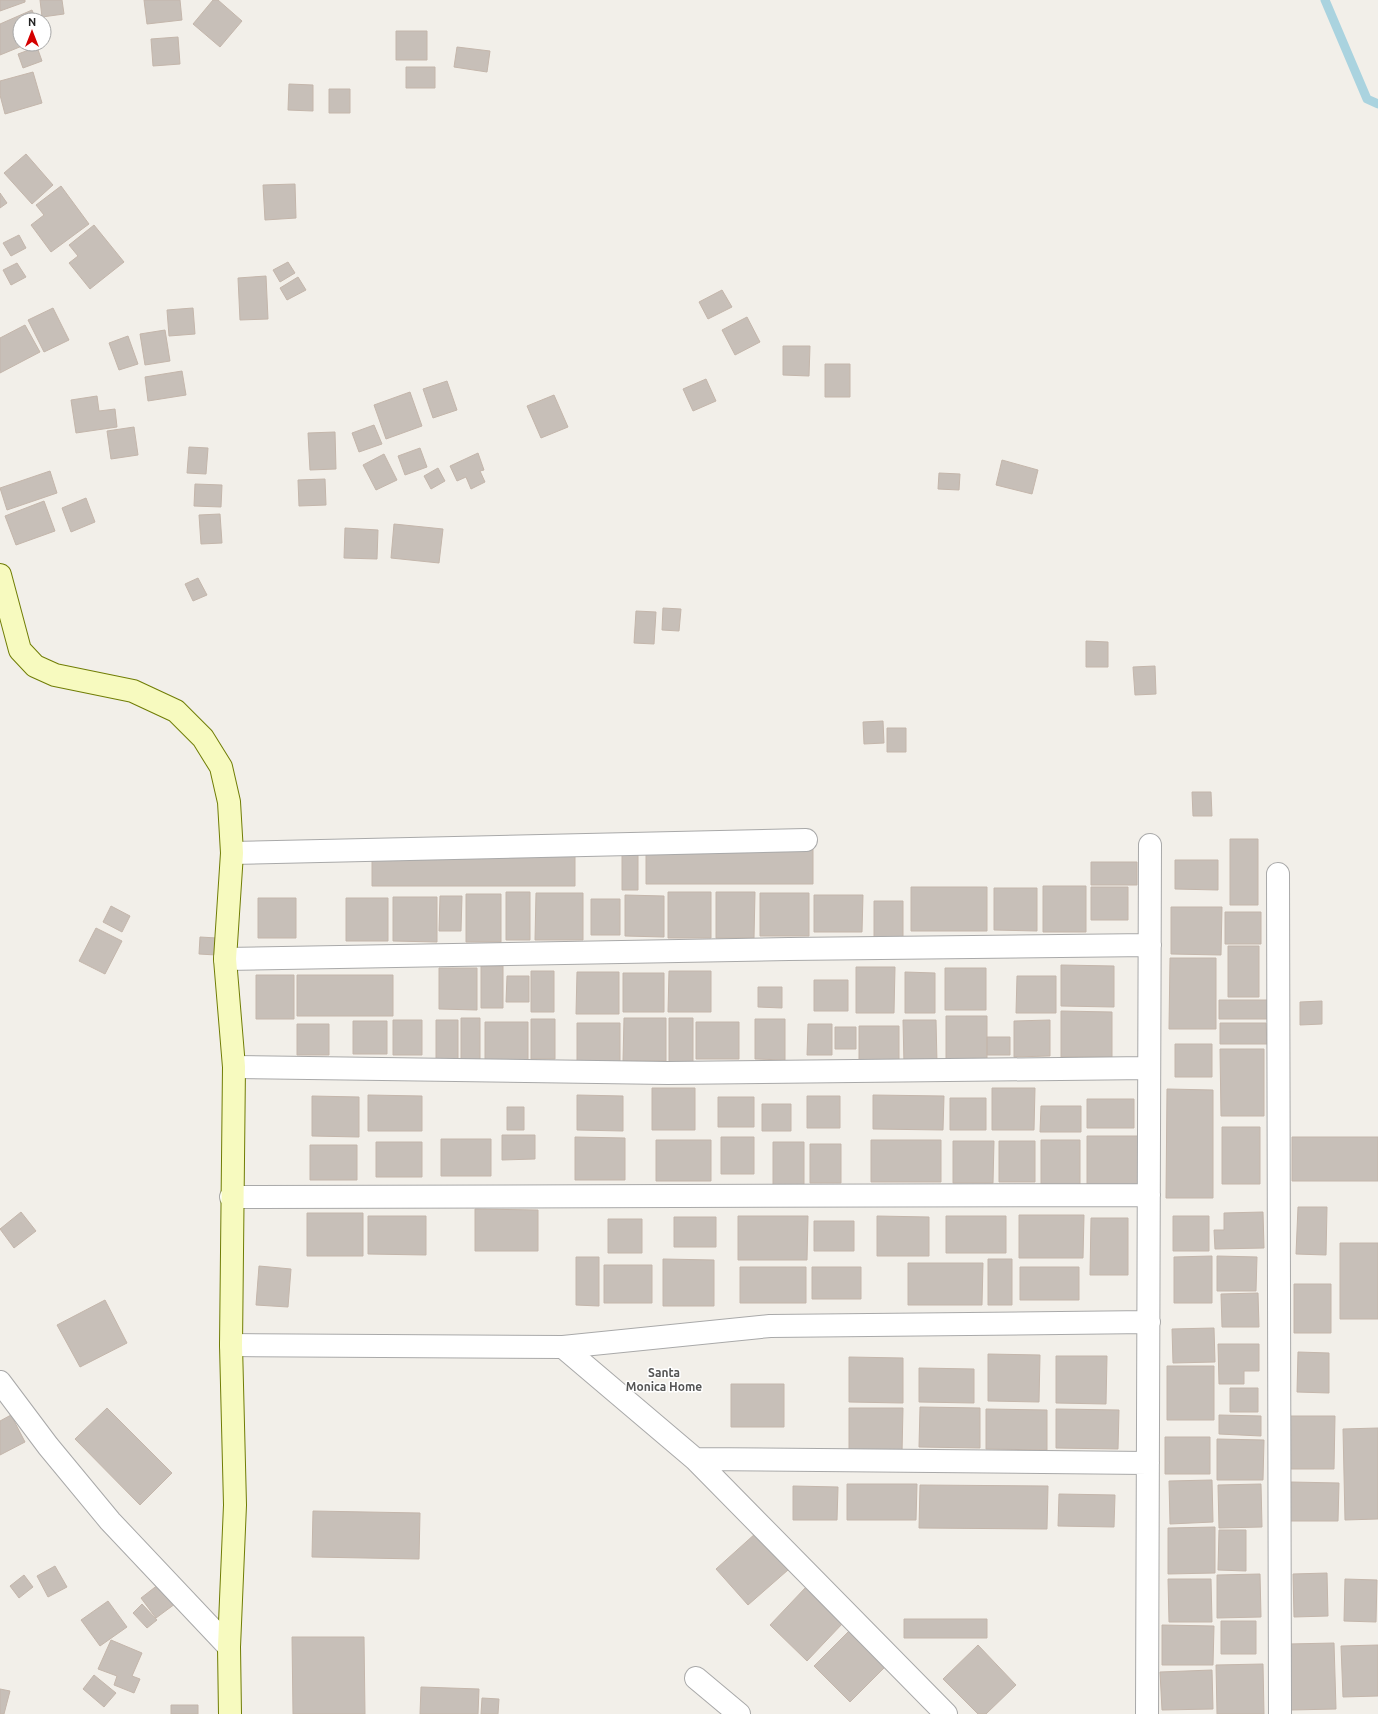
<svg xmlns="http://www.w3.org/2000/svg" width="1378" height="1714" viewBox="0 0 1378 1714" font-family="Ubuntu,sans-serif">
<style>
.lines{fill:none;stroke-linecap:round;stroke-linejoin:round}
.stream{stroke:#aad3df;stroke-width:9}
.building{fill:#c7bfb8;stroke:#c4b6ab}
.street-casing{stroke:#a9a9a9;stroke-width:24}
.secondary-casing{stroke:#707d05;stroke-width:24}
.street{stroke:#fff;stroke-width:22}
.secondary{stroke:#f7fabf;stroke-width:22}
.labels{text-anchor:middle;stroke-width:3;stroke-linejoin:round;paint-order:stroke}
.neighbourhood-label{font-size:12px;font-weight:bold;fill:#555;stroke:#fff}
</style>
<rect width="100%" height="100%" fill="#f2efe9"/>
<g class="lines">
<path class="stream" d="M 1325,0 L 1367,99 L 1378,104"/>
</g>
<path class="building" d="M 0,0 L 25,0 L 25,2 L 0,11 Z
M 40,0 L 62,0 L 64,14 L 42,17 Z
M 144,0 L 180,0 L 182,20 L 147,24 Z
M 213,0 L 218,0 L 242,21 L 220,47 L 193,24 Z
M 32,10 L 36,20 L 20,20 L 20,44 L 27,44 L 0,55 L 0,24 Z
M 396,31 L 427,31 L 427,60 L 396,60 Z
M 178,37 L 180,64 L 153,66 L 151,39 Z
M 37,47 L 42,61 L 23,68 L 18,54 Z
M 457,47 L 490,51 L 487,72 L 454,67 Z
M 406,67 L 435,67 L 435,88 L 406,88 Z
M 33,72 L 42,103 L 5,114 L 0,95 L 0,81 Z
M 289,84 L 313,85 L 313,111 L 288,110 Z
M 329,89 L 350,89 L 350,113 L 329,113 Z
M 26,154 L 53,185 L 32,204 L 4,173 Z
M 295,184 L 296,218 L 265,220 L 263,185 Z
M 61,186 L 89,224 L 51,252 L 31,225 L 44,215 L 36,205 Z
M 0,193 L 7,203 L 0,208 Z
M 94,225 L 124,262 L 90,289 L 69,263 L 78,256 L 69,245 Z
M 19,235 L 26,248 L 11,256 L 3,243 Z
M 288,262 L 295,273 L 280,282 L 273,270 Z
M 17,263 L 26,277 L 11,285 L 3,270 Z
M 266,276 L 268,319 L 240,320 L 238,278 Z
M 298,277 L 306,290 L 287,300 L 280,288 Z
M 722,290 L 732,307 L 708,319 L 699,302 Z
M 53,308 L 69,340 L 44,352 L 28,320 Z
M 193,308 L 195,334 L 169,336 L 167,310 Z
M 747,317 L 760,342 L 735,355 L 722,330 Z
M 25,325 L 40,352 L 0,373 L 0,338 Z
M 165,330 L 170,361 L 145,365 L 140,334 Z
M 128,336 L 138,364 L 119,370 L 109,343 Z
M 783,346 L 810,346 L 809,376 L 783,375 Z
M 825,364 L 850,364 L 850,397 L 825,397 Z
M 182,371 L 186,395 L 148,401 L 145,377 Z
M 706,379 L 716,401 L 693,411 L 683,389 Z
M 447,381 L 457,410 L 433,418 L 423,389 Z
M 410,392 L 422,426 L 386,439 L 374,405 Z
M 554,395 L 568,427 L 541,438 L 527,406 Z
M 97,396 L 99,411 L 115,409 L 117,427 L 76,433 L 71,400 Z
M 374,425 L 382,444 L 359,452 L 352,433 Z
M 134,427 L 138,455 L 111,459 L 107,431 Z
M 335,432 L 336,469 L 310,470 L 308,433 Z
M 189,447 L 208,448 L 206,474 L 187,473 Z
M 420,448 L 427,467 L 405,475 L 398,456 Z
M 478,453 L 484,470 L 480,471 L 485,482 L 471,489 L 466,477 L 457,481 L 450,466 Z
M 384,454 L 397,480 L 376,490 L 363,465 Z
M 1002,460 L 1038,470 L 1032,494 L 996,485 Z
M 438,468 L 445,481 L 431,489 L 424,476 Z
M 50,471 L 57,493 L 7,510 L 0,488 Z
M 939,473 L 960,474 L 959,490 L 938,489 Z
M 325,479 L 326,505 L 299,506 L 298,480 Z
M 195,484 L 222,485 L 221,507 L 194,506 Z
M 86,498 L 95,522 L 71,532 L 62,508 Z
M 44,501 L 55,531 L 16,545 L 5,516 Z
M 220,514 L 222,543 L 201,544 L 199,515 Z
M 394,524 L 443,529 L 439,563 L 391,558 Z
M 345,528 L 378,530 L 377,559 L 344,558 Z
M 198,578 L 207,595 L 193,601 L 185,584 Z
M 663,608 L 681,609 L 679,631 L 662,630 Z
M 636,611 L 656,612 L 654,644 L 634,643 Z
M 1086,641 L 1108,642 L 1108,667 L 1086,667 Z
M 1155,666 L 1156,694 L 1135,695 L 1133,667 Z
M 883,721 L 884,743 L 864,744 L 863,722 Z
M 887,728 L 906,728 L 906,752 L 887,752 Z
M 1192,792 L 1211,792 L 1212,816 L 1193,816 Z
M 1230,839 L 1258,839 L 1258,905 L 1230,905 Z
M 646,844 L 813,845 L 813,884 L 646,884 Z
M 622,846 L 638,846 L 638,890 L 622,890 Z
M 372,851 L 575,851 L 575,886 L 372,886 Z
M 1175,860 L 1218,860 L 1218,890 L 1175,889 Z
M 1091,862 L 1137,862 L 1137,885 L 1091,885 Z
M 1043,886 L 1086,886 L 1086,932 L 1043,932 Z
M 911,887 L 987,887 L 987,931 L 911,931 Z
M 1091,887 L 1128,887 L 1128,920 L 1091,920 Z
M 994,888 L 1037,888 L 1037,931 L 994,930 Z
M 506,892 L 530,892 L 530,940 L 506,940 Z
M 668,892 L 711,892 L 711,938 L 668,938 Z
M 716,892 L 755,892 L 754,938 L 716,938 Z
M 536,893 L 583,893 L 583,940 L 535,940 Z
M 760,893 L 809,893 L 809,936 L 760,936 Z
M 466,894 L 501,894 L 501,942 L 466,942 Z
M 625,895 L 664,896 L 664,937 L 625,936 Z
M 814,895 L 863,895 L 862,932 L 814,932 Z
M 440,896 L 462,896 L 461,931 L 439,931 Z
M 393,897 L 437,897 L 437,942 L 393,941 Z
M 258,898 L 296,898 L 296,938 L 258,938 Z
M 346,898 L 388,898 L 388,941 L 346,941 Z
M 591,899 L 620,899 L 620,935 L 591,935 Z
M 874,901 L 903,901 L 903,937 L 874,937 Z
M 111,906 L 130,916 L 122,932 L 103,922 Z
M 1171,907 L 1222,907 L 1221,955 L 1171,954 Z
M 1225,912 L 1261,912 L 1261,944 L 1225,944 Z
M 96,928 L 122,941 L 105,974 L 79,961 Z
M 200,937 L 217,938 L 216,955 L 199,954 Z
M 1228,946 L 1259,946 L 1259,997 L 1228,997 Z
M 1170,958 L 1216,958 L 1216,1029 L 1169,1029 Z
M 1061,965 L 1114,966 L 1114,1007 L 1061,1006 Z
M 481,966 L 503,966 L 503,1008 L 481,1008 Z
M 856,967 L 895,967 L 894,1013 L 856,1013 Z
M 439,968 L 477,968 L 477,1010 L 439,1009 Z
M 945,968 L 986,968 L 986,1010 L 945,1010 Z
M 531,971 L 554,971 L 554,1012 L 531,1012 Z
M 669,971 L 711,971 L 711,1012 L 668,1012 Z
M 577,972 L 619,972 L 619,1014 L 576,1014 Z
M 905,972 L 935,973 L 935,1013 L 905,1013 Z
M 623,973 L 664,973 L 664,1012 L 623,1012 Z
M 256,975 L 294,975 L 294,1019 L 256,1019 Z
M 297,975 L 393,975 L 393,1016 L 297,1016 Z
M 507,976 L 529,976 L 529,1002 L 506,1002 Z
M 1017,976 L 1056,976 L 1056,1013 L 1016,1013 Z
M 814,980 L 848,980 L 848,1011 L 814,1011 Z
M 758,987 L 782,987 L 782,1008 L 758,1007 Z
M 1219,1000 L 1267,1000 L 1267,1019 L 1219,1019 Z
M 1322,1001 L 1322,1024 L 1300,1025 L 1300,1002 Z
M 1061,1011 L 1112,1012 L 1112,1057 L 1061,1057 Z
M 946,1016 L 987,1016 L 987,1059 L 946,1059 Z
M 461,1018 L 480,1018 L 480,1063 L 461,1063 Z
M 624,1018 L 666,1018 L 666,1061 L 623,1061 Z
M 669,1018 L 693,1018 L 693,1065 L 669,1065 Z
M 531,1019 L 555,1019 L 555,1059 L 531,1059 Z
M 755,1019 L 785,1019 L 785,1060 L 755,1059 Z
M 393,1020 L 422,1020 L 422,1055 L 393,1055 Z
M 436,1020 L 458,1020 L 458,1060 L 436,1060 Z
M 903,1020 L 936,1020 L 937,1063 L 904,1064 Z
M 1050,1020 L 1050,1056 L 1014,1057 L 1014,1021 Z
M 353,1021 L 387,1021 L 387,1054 L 353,1054 Z
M 485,1022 L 528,1022 L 528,1063 L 485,1063 Z
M 696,1022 L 739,1022 L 739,1059 L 696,1059 Z
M 577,1023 L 620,1023 L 620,1063 L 577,1063 Z
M 1220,1023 L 1266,1023 L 1267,1044 L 1220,1044 Z
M 297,1024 L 329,1024 L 329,1055 L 297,1055 Z
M 808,1024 L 832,1024 L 832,1055 L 807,1055 Z
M 859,1026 L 899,1026 L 899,1061 L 859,1061 Z
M 835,1027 L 856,1027 L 856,1049 L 835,1049 Z
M 987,1037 L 1010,1037 L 1010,1055 L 987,1055 Z
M 1175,1044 L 1212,1044 L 1212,1077 L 1175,1077 Z
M 1220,1049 L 1264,1049 L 1264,1116 L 1221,1116 Z
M 652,1088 L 695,1088 L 695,1130 L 652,1130 Z
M 992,1088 L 1035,1088 L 1034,1130 L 992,1130 Z
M 1167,1089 L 1213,1090 L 1213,1198 L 1166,1198 Z
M 368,1095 L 422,1096 L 422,1131 L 368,1131 Z
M 577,1095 L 623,1096 L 623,1131 L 577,1130 Z
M 873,1095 L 944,1096 L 943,1130 L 873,1129 Z
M 312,1096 L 359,1097 L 359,1137 L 312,1136 Z
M 807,1096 L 840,1096 L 840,1128 L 807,1128 Z
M 718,1097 L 754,1097 L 754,1127 L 718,1127 Z
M 950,1098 L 986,1098 L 986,1130 L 950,1130 Z
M 1087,1099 L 1134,1099 L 1134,1128 L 1087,1128 Z
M 762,1104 L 791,1104 L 791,1131 L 762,1131 Z
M 1041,1106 L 1081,1106 L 1081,1132 L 1040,1132 Z
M 507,1107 L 524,1107 L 524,1130 L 507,1130 Z
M 1222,1127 L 1260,1127 L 1260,1184 L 1222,1184 Z
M 502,1135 L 535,1135 L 535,1159 L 502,1160 Z
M 1087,1136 L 1138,1136 L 1138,1185 L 1087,1185 Z
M 575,1137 L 625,1138 L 625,1180 L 575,1180 Z
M 721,1137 L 754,1137 L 754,1174 L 721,1174 Z
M 1292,1137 L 1378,1137 L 1378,1181 L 1292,1181 Z
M 441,1139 L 491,1139 L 491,1176 L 441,1176 Z
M 656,1140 L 711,1140 L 711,1181 L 656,1181 Z
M 871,1140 L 941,1140 L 941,1182 L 871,1182 Z
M 1041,1140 L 1080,1140 L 1080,1185 L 1041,1184 Z
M 953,1141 L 994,1141 L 993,1183 L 953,1183 Z
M 999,1141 L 1035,1141 L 1035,1182 L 999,1182 Z
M 376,1142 L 422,1142 L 422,1177 L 376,1177 Z
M 773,1142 L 804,1142 L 804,1185 L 773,1185 Z
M 810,1144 L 841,1144 L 841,1183 L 810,1183 Z
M 310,1145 L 357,1145 L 357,1180 L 310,1180 Z
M 1298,1207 L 1327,1207 L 1326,1255 L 1296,1254 Z
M 475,1209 L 538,1210 L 538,1251 L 475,1251 Z
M 21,1212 L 36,1231 L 14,1248 L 0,1229 Z
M 1263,1212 L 1264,1248 L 1215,1249 L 1214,1230 L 1224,1230 L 1224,1213 Z
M 307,1213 L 363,1213 L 363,1256 L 307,1256 Z
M 1019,1215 L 1084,1215 L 1083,1258 L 1019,1258 Z
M 368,1216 L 426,1216 L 426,1255 L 368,1254 Z
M 738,1216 L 808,1216 L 807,1260 L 738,1260 Z
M 877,1216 L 929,1217 L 929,1256 L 877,1256 Z
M 946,1216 L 1006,1216 L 1006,1253 L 946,1253 Z
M 1173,1216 L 1209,1216 L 1209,1251 L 1173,1251 Z
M 674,1217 L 716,1217 L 716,1247 L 674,1247 Z
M 1091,1218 L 1128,1218 L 1128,1275 L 1090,1275 Z
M 608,1219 L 642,1219 L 642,1253 L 608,1253 Z
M 814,1221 L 854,1221 L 854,1251 L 814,1251 Z
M 1340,1243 L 1378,1243 L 1378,1319 L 1340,1319 Z
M 1212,1256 L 1212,1303 L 1174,1303 L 1174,1257 Z
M 1217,1256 L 1257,1257 L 1256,1291 L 1217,1291 Z
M 576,1257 L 599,1257 L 599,1306 L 576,1305 Z
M 663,1259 L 714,1260 L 714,1306 L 663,1306 Z
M 988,1259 L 1012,1259 L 1012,1305 L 988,1305 Z
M 908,1263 L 983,1263 L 982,1305 L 908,1305 Z
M 604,1265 L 652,1265 L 652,1303 L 604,1303 Z
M 259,1266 L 291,1269 L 288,1307 L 256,1305 Z
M 740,1267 L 806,1267 L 806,1303 L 740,1303 Z
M 812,1267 L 861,1267 L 861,1299 L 812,1299 Z
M 1020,1267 L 1079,1267 L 1079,1300 L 1020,1300 Z
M 1294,1284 L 1331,1284 L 1331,1333 L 1294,1333 Z
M 1258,1293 L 1259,1327 L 1222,1327 L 1221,1294 Z
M 105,1300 L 127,1343 L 80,1367 L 57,1325 Z
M 1214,1328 L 1215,1362 L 1173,1363 L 1172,1329 Z
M 1218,1344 L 1259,1344 L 1259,1371 L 1244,1371 L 1244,1384 L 1219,1384 Z
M 1298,1352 L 1329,1353 L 1329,1393 L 1297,1392 Z
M 988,1354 L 1040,1355 L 1039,1402 L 988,1401 Z
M 1056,1356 L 1107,1356 L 1106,1404 L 1056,1403 Z
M 849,1357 L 903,1358 L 903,1403 L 849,1402 Z
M 1167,1366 L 1214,1366 L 1214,1420 L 1167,1420 Z
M 919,1368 L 974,1369 L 974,1403 L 919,1402 Z
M 731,1384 L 784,1384 L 784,1427 L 731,1427 Z
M 1230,1388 L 1258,1388 L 1258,1412 L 1230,1412 Z
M 920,1407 L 980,1408 L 980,1448 L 919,1447 Z
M 107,1408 L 172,1473 L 140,1505 L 75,1439 Z
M 849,1408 L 903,1408 L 902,1453 L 849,1453 Z
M 986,1409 L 1047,1410 L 1047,1450 L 986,1449 Z
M 1056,1409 L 1119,1410 L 1118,1449 L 1056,1448 Z
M 11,1415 L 25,1442 L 0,1455 L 0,1421 Z
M 1219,1415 L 1261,1416 L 1261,1436 L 1219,1434 Z
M 1290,1416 L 1335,1416 L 1334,1469 L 1289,1469 Z
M 1378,1428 L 1378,1519 L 1345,1520 L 1343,1429 Z
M 1165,1437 L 1210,1437 L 1210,1474 L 1165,1474 Z
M 1217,1439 L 1264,1440 L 1263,1480 L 1217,1480 Z
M 1212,1480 L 1213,1522 L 1170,1524 L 1169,1481 Z
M 1291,1482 L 1339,1483 L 1338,1521 L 1290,1521 Z
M 847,1484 L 917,1484 L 916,1520 L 847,1520 Z
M 1261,1484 L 1262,1527 L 1219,1528 L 1218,1485 Z
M 920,1485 L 1048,1486 L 1047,1529 L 919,1528 Z
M 793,1486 L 838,1487 L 837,1520 L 793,1520 Z
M 1059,1494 L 1115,1495 L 1114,1527 L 1058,1526 Z
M 313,1511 L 420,1513 L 419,1559 L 312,1557 Z
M 1215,1527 L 1215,1573 L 1168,1574 L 1168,1528 Z
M 1219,1530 L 1246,1530 L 1246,1571 L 1218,1570 Z
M 756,1533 L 788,1570 L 748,1605 L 716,1569 Z
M 55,1566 L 67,1587 L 48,1597 L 37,1576 Z
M 1327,1573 L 1328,1616 L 1294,1617 L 1293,1574 Z
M 1260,1574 L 1261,1617 L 1217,1618 L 1217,1575 Z
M 24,1575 L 33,1587 L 19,1598 L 10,1586 Z
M 1168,1579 L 1211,1579 L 1212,1622 L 1169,1622 Z
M 1345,1579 L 1377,1580 L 1376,1622 L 1344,1621 Z
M 163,1581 L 179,1601 L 156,1618 L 141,1598 Z
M 806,1587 L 843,1623 L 807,1661 L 770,1625 Z
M 108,1601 L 127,1627 L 100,1646 L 81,1620 Z
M 142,1604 L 157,1620 L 147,1628 L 133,1613 Z
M 904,1619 L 987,1619 L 987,1638 L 904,1638 Z
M 1221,1621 L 1256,1621 L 1256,1654 L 1221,1654 Z
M 1162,1625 L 1214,1626 L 1213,1665 L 1162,1665 Z
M 850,1630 L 886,1666 L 850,1702 L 814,1666 Z
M 292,1637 L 364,1637 L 365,1714 L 293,1714 Z
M 111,1640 L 142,1653 L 132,1676 L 140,1679 L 134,1693 L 114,1685 L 117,1676 L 98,1669 Z
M 1334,1643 L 1336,1709 L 1291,1710 L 1289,1644 Z
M 978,1645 L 1016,1685 L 986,1714 L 978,1714 L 943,1679 Z
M 1378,1645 L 1378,1696 L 1343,1697 L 1341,1646 Z
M 1263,1664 L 1264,1714 L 1217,1714 L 1216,1665 Z
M 1212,1670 L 1213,1709 L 1162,1710 L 1160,1672 Z
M 94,1675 L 116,1693 L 104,1707 L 83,1689 Z
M 421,1687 L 479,1689 L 478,1714 L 420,1714 Z
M 0,1689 L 10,1691 L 4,1714 L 0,1714 Z
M 482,1698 L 499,1699 L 498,1714 L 481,1714 Z
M 171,1705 L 198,1705 L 198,1714 L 171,1714 Z"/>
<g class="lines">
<g class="street-casing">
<path id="street" d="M 232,853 L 806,840
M 1278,874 L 1280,1714
M 225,959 L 789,949 L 1150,945
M 234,1067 L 668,1073 L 1149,1068
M 231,1197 L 1149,1195
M 231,1345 L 563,1347 L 695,1459 L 946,1714
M 563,1347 L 770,1326 L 1149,1322
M 0,1382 L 48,1446 L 110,1521 L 229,1647
M 695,1459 L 1148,1463
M 696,1678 L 739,1714
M 1147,1714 L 1150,845"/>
</g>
<g class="secondary-casing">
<path id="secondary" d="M 0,575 L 20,650 L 35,666 L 55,675 L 133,691 L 176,711 L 203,738 L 221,767 L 229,802 L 232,853 L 225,959 L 234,1067 L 231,1345 L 235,1505 L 229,1647 L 230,1714"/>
</g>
<use href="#street" class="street"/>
<use href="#secondary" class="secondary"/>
</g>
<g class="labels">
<g class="neighbourhood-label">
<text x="664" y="1377">Santa<tspan x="664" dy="14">Monica Home</tspan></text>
</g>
</g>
<g transform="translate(32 32)"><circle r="19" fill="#ffffff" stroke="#a7a7a7"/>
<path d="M0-3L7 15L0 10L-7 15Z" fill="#d40000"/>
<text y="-6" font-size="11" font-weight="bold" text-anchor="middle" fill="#222222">N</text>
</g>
</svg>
